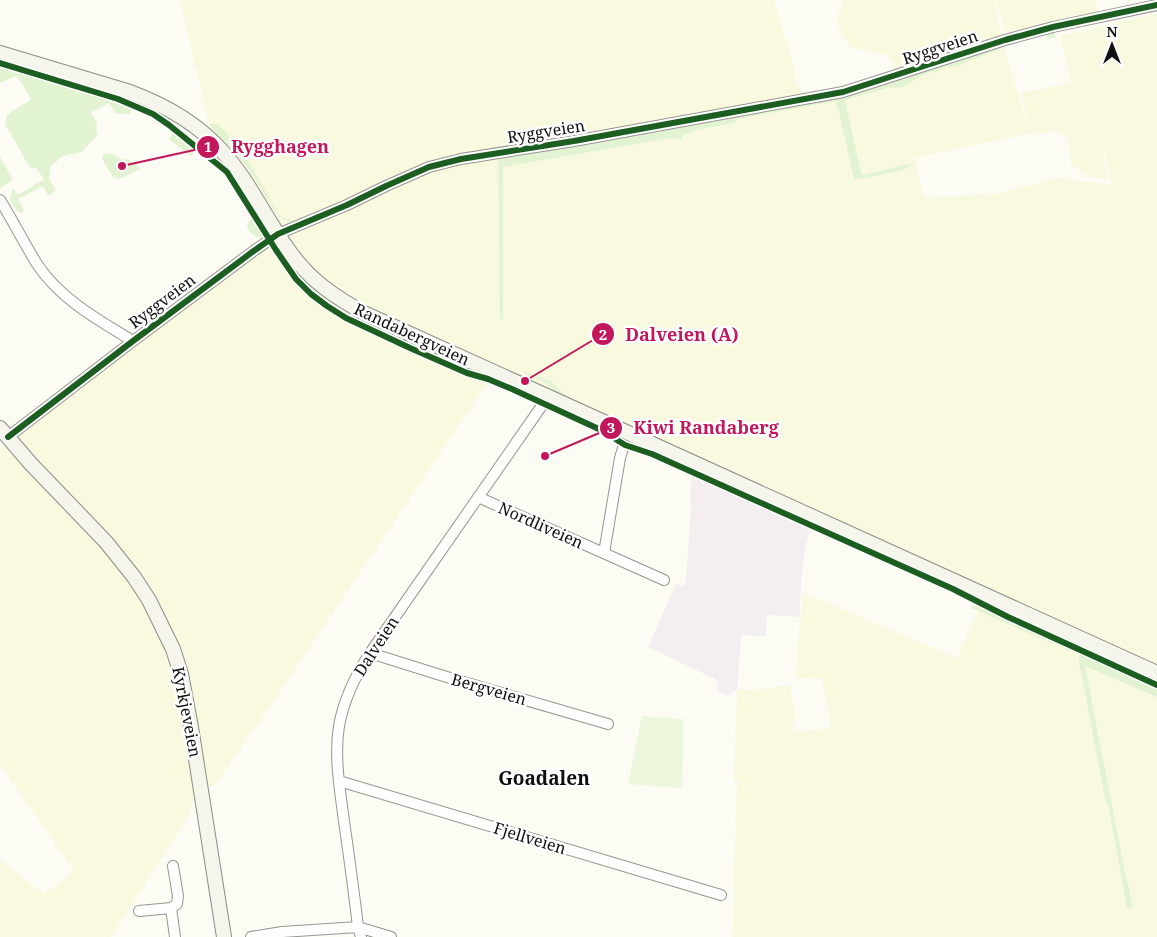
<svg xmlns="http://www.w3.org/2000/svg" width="1157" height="937" viewBox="0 0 1157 937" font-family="'Noto Serif',serif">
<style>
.industrial{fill:#f4eef1}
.farmland{fill:#f9f9df;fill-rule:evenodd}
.green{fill:#e2f3d2}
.pitch{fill:#edf7dd}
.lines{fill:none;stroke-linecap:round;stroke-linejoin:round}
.street-casing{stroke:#969592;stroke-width:12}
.secondary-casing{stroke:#8c8c89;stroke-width:16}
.street{stroke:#fffefd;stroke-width:10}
.secondary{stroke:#f5f5eb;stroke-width:14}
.cycleway-casing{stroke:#fff;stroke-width:9}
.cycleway{stroke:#1b5e20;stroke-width:6}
.labels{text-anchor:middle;stroke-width:5;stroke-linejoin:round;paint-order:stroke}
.street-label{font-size:16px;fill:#0f0f0f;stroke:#fff}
.quarter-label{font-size:19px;font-weight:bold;fill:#0f0f0f;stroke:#fff}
.leader{fill:none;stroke:#c2185b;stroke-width:2}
.callout-dot{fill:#c2185b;stroke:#fff;stroke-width:2}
.mark-label{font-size:15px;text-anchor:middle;font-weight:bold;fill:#fff}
.callout-label{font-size:18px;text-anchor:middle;font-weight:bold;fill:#c2185b;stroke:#fff;stroke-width:5;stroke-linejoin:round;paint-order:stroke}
</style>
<rect width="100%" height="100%" fill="#fcfbf4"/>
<path class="industrial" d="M 693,474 L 812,528 L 808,536 L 806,543 L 801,579 L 800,617 L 767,615 L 766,636 L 742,635 L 741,637 L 737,690 L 727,696 L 716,690 L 719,681 L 648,647 L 676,584 L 684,586 L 686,581 L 691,506 L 690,497 L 691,481 Z"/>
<path class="farmland" d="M 180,0 L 774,0 L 795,71 L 795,79 L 798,86 L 804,92 L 811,96 L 895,74 L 892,61 L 886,55 L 866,51 L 850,47 L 842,35 L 836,20 L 843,0 L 994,0 L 1005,51 L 1028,128 L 1022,93 L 1071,83 L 1060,36 L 1157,13 L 1157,937 L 732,937 L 737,780 L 734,780 L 737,690 L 763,689 L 790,685 L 796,721 L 791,730 L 795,732 L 831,728 L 822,679 L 795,678 L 803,592 L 957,658 L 985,596 L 496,371 L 264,715 L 214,786 L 204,788 L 198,792 L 193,799 L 191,807 L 190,814 L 111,937 L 0,937 L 0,860 L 44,894 L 74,871 L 0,765 L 0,447 L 21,430 L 237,266 L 285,239 L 212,138 ZM 1054,131 L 1067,137 L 1072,165 L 1082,173 L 1107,181 L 1103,144 L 1112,185 L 1057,178 L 990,195 L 923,197 L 915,158 L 1036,132 L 1037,135 Z
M 995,0 L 1095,0 L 1099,13 L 1007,36 Z"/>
<path class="green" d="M 1054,31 L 1056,37 L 1048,39 L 1046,34 L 1024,39 L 964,63 C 959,67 955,66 949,67 C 941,70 931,72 923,75 C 911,81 904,91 890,87 L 845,100 L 861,173 L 864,175 L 914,163 L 903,170 L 854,180 L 838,108 L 835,101 L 738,119 L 734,123 L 696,130 L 683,135 L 682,140 L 671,138 L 503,167 L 503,319 L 500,319 L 498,158 L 645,133 L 844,96 L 883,85 L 1022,38 Z
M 6,66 L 52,81 L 82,89 L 131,107 L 132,110 L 130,114 L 115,113 L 109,103 L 91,112 L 97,123 L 96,129 L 98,134 L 82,152 L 63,156 L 51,166 L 49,179 L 56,190 L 48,196 L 43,186 L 18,199 L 24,211 L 21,213 L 15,209 L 10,199 L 13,188 L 18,195 L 44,179 L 36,168 L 30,168 L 5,124 L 7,115 L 17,108 L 31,100 L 22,84 L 16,76 L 0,83 L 0,69 Z
M 211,124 L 218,124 L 234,142 L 249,162 L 279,215 L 286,219 L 301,222 L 292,223 L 279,217 L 248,168 L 231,147 L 209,125 Z
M 173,134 L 195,150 L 191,156 L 169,139 Z
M 104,153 L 112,154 L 122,160 L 127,159 L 135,163 L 140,169 L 119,179 L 112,176 L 102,158 Z
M 0,157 L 13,180 L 0,188 Z
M 252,219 L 262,236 L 259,238 C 253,236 247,230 247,223 Z
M 277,247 L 279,247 L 338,305 L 337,309 L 316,294 L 297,276 Z
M 354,315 L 406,340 L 490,376 L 487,377 C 442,363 399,341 357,320 L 352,317 Z
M 524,371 L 552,382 L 566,397 L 933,565 L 556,393 L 545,382 L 526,375 Z
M 978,598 L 1070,639 L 1071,643 L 1007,615 Z
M 975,601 L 1014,622 L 1070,648 L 1070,651 L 976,610 L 971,608 Z
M 1082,645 L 1157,679 L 1157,683 L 1081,649 Z
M 1080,653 L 1157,688 L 1157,697 L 1085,666 L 1125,872 L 1133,907 L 1127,908 L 1108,804 L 1106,803 L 1079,662 L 1079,655 Z"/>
<path class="pitch" d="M 642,716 L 684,719 L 682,788 L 628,784 Z"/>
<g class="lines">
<g class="street-casing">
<path id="street" d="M 0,200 C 13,221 24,243 37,264 C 60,299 98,320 133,341
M 8,437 L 133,341 L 255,250 L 278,234 L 347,205 L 386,186 L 429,167 L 461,159 L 574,141 L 843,92 L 1005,40 L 1053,27 L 1157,5
M 478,497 L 664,580
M 604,553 L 620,458 L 623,448
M 370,653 L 450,678 L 608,724
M 339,781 L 721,895
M 173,866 L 178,896 L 177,904 L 171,908 L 175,937
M 139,911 L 171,908
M 251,937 L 282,932 L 358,927 L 391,937
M 361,937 L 358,927 C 354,892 349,856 344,821 C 340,790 334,757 339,726 C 344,698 355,676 370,653 L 543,404 L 546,396"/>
</g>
<g class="secondary-casing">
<path id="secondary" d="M 0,53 L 130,92 C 165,105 197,123 222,151 C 251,183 267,222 293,256 C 311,281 337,298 364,313 L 1157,673
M 0,428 L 31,464 L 106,542 L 134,577 L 149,600 L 173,649 L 181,674 L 191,727 L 224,937"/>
</g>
<use href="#street" class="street"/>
<use href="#secondary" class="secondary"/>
<g class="cycleway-casing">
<path id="cycleway" d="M 0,63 L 118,99 L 153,114 L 169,125 L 227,172 L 276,250 L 296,279 L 311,294 L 327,306 L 346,318 L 410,348 L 467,373 L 488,379 L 512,389 L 601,430 L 625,445 L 652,454 L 953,589 L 1008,617 L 1157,685
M 8,437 L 133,341 L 255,250 L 278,234 L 347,205 L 386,186 L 429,167 L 461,159 L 574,141 L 843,92 L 1005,40 L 1053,27 L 1157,5"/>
</g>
<use href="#cycleway" class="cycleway"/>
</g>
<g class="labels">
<g class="street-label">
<text transform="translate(940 47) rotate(-18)" y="6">Ryggveien</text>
<text transform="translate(546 131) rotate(-9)" y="6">Ryggveien</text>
<text transform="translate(162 301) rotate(-37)" y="6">Ryggveien</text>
<text transform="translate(412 334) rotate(25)" y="6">Randabergveien</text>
<text transform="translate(541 525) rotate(24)" y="6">Nordliveien</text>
<text transform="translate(376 646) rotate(-57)" y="6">Dalveien</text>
<text transform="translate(489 689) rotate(16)" y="6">Bergveien</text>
<text transform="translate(187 712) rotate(79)" y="6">Kyrkjeveien</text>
<text transform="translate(530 838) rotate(17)" y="6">Fjellveien</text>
</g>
<g class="quarter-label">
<text x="544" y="785">Goadalen</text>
</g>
</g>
<path class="leader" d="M122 166L208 147M525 381L603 334M545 456L611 428"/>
<g class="callout-dot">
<circle cx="122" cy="166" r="5"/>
<circle cx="525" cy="381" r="5"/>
<circle cx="545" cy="456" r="5"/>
<circle cx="208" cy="147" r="12"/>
<circle cx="603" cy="334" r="12"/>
<circle cx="611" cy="428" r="12"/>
</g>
<g class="mark-label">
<text x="208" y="152">1</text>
<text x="603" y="340">2</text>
<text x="611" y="433">3</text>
</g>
<g class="callout-label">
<text x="280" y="153">Rygghagen</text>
<text x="682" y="341">Dalveien (A)</text>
<text x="706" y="434">Kiwi Randaberg</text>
</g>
<g transform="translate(1112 45)" stroke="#ffffff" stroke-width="4" paint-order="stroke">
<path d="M0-4L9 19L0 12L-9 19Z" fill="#0f0f0f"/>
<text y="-8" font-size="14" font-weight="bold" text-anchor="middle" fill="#0f0f0f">N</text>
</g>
</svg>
